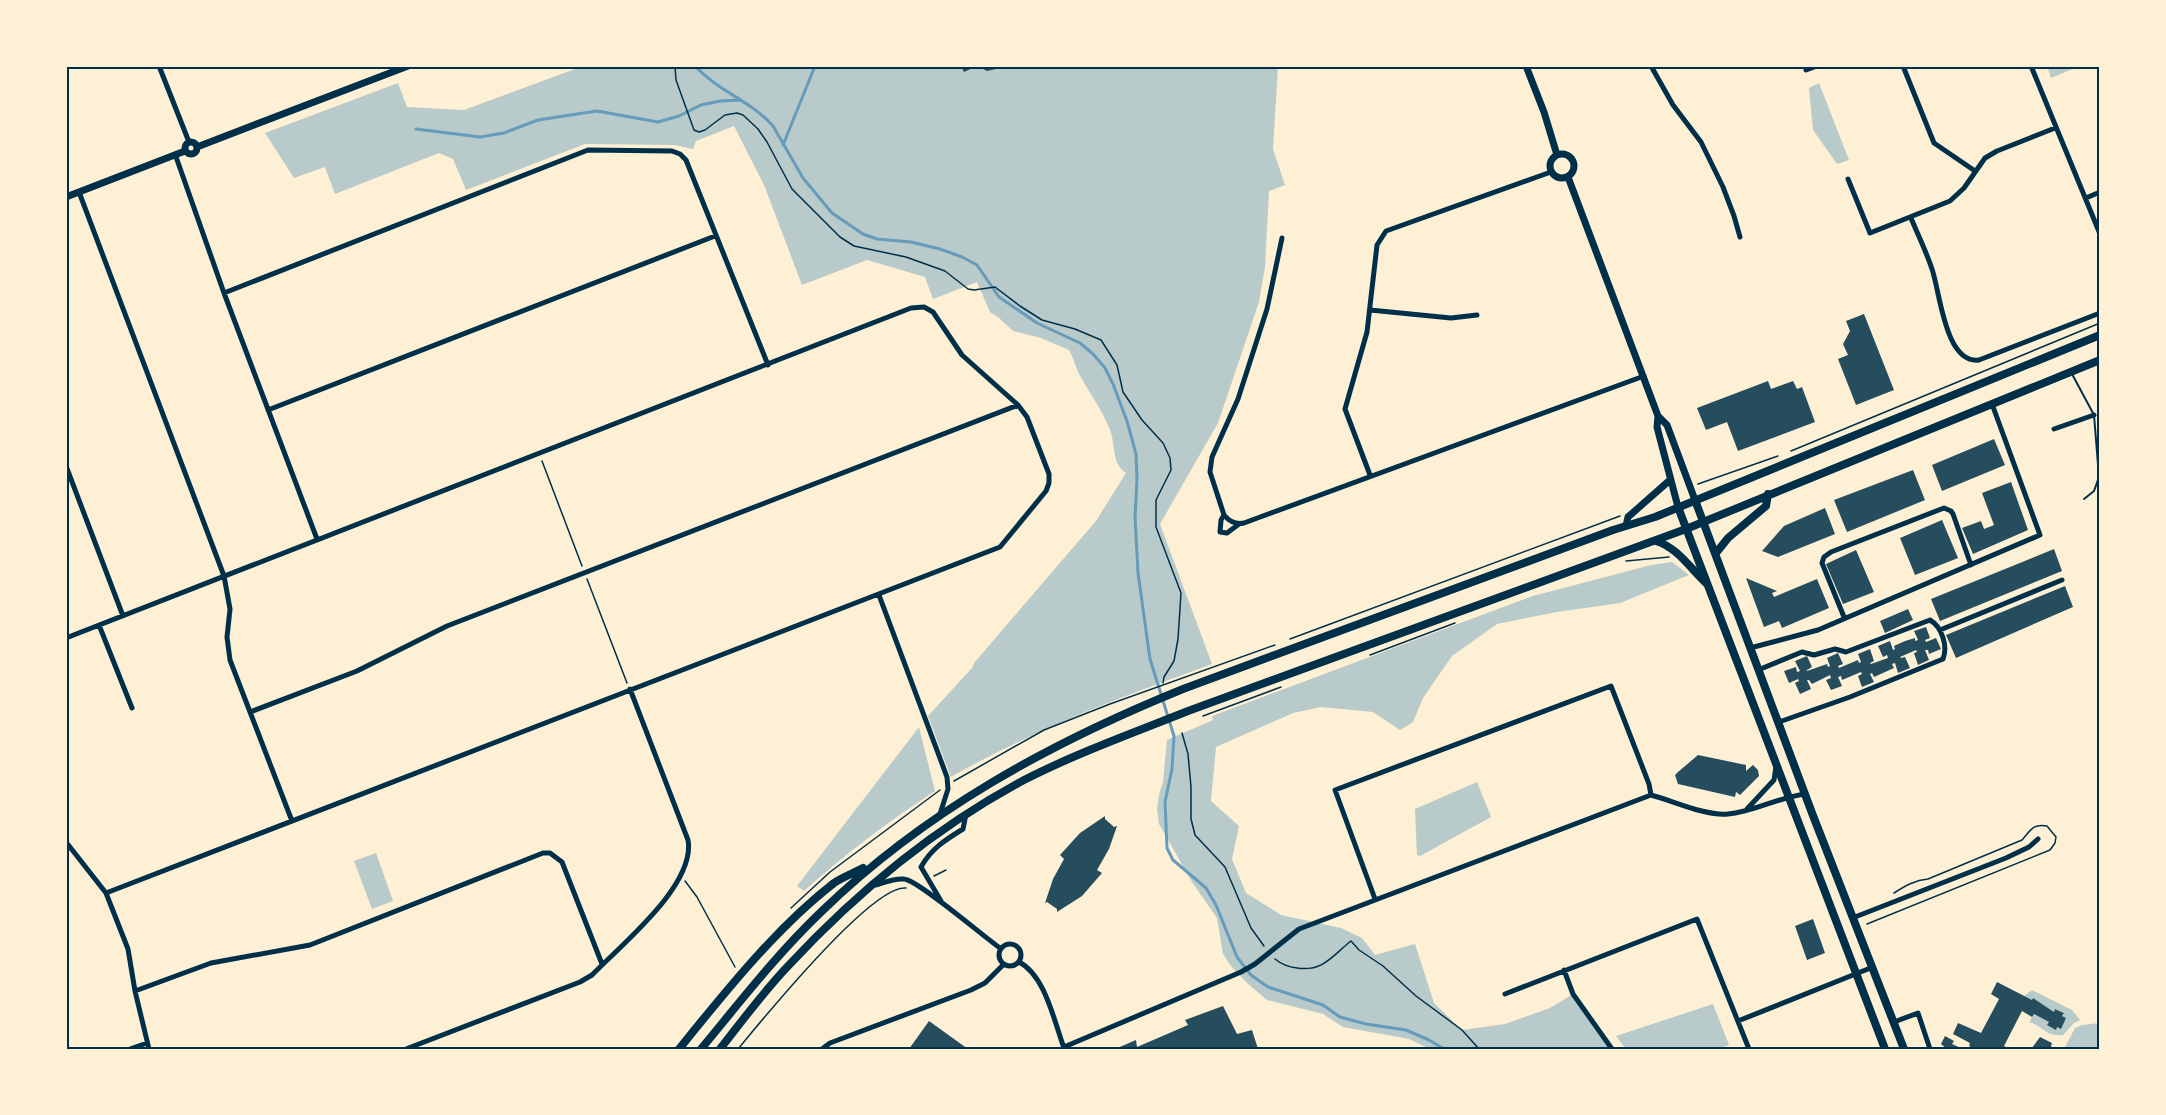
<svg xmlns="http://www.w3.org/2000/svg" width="2166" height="1115" viewBox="0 0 2166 1115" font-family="Manrope,sans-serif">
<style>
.green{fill:#b9caca}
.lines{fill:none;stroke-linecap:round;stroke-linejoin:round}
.stream{stroke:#669bbc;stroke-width:3}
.building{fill:#264d5e}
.path{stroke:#003049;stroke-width:1.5}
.service{stroke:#003049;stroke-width:2}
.minor{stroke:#003049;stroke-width:5}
.tertiary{stroke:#003049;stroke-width:7}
.secondary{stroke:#003049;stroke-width:8}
.primary{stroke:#003049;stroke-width:8}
.neatline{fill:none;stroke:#003049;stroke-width:2}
</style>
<rect width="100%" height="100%" fill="#fdf0d5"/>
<path class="green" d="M 583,66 L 1278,66 L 1273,149 L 1285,185 L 1269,191 L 1265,267 L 1259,302 L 1218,423 L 1160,524 L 1212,664 C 1121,697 1035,729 951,777 L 928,716 L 972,668 L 974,663 L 1096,521 L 1126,473 C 1111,463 1116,445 1110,430 C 1102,409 1088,391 1078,372 C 1075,365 1073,357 1069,350 L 1041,338 L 1013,331 L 998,317 L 990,312 L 977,282 L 933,299 L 925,277 L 867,260 L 802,285 L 764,185 L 734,126 L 696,141 L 693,149 L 675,145 L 585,144 L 466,190 L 453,159 L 439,153 L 335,194 L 325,167 L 294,178 L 265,133 L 398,83 L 407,107 L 464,110 Z
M 2047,66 L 2080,66 L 2051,78 Z
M 1819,83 L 1849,160 L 1837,164 L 1813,130 L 1809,88 Z
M 1672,562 L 1689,575 L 1620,603 L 1557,612 L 1497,624 L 1452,656 L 1423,698 L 1413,722 L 1400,730 L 1373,712 L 1321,707 L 1293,713 L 1216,747 L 1211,801 L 1239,826 L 1232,859 L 1246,893 L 1281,915 L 1341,928 L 1362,938 L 1375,955 L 1415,944 L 1434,1003 L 1462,1030 L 1505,1024 L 1550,1008 L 1573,994 L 1612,1049 L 1430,1049 L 1409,1039 L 1343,1027 L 1323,1014 L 1267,1000 L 1247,983 L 1231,966 L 1223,954 L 1217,918 L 1192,882 L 1159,824 L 1157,809 L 1159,795 L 1163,782 L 1167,740 L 1213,720 L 1212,716 L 1533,596 L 1651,565 Z
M 919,727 L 935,791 C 889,821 845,854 804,891 L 797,886 Z
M 1477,782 L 1491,817 L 1420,856 L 1417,855 L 1415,809 Z
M 376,853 L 393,901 L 372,909 L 354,861 Z
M 2032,990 L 2072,1010 L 2080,1020 L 2074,1023 L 2063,1035 C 2045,1037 2044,1026 2029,1022 L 2034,1014 L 2049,1022 L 2047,1025 L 2055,1029 L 2066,1018 L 2062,1016 L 2064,1013 L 2056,1009 L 2054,1012 L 2033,998 L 2032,1000 L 2024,996 Z
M 1713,1004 L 1729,1045 L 1717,1049 L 1626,1049 L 1616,1036 Z
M 2100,1023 L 2100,1049 L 2064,1049 L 2075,1028 L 2082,1025 Z"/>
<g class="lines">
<path class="stream" d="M 695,66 C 718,91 751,101 773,126 L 803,178 L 832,213 L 863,234 L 877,239 L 911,242 L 940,249 L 962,257 L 977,265 L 999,297 L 1037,323 L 1080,343 L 1093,354 L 1105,368 L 1113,384 L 1127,421 L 1136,454 L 1137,479 L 1135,517 L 1138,573 L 1150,659 L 1174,736 L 1172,769 L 1165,802 L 1167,848 L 1173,860 L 1206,888 L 1216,905 L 1237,957 L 1251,975 L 1268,987 L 1323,1005 L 1340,1017 L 1366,1024 L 1406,1030 L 1429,1040 L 1444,1049
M 416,129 L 480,137 L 504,133 L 538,120 L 597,111 L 658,122 L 679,116 L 701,105 L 720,101 L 741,100
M 783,145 L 815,66"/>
</g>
<path class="building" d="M 961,66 L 1004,66 L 1005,67 L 987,71 L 977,66 L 964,72 Z
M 1864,314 L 1894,390 L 1856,405 L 1838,359 L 1848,355 L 1843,344 L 1850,331 L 1846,321 Z
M 1768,381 L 1771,389 L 1793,381 L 1797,389 L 1802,387 L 1815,422 L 1738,451 L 1727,422 L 1706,430 L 1697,408 Z
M 1994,439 L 2005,465 L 1942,491 L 1932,465 Z
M 1913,470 L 1925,500 L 1847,532 L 1834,500 Z
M 2011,482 L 2028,530 L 1973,554 L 1962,528 L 1981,521 L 1984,529 L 1994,525 L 1982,493 Z
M 1825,508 L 1835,534 L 1778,557 L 1762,551 L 1784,526 Z
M 1942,520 L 1958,558 L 1915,575 L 1900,538 Z
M 2054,549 L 2062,571 L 1940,621 L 1931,599 Z
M 1856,550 L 1874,592 L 1843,604 L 1826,564 Z
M 1746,578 L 1777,591 L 1772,593 L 1774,597 L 1817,579 L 1829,608 L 1782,628 L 1779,621 L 1764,627 Z
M 2065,586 L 2073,607 L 1956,658 L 1946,635 Z
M 1908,609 L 1913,620 L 1885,633 L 1880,621 Z
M 1926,627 L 1930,638 L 1925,640 L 1926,642 L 1936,638 L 1941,649 L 1929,654 L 1928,650 L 1925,650 L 1929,660 L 1918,665 L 1914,653 L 1917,652 L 1916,650 L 1900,657 L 1901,658 L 1905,657 L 1910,668 L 1898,673 L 1895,663 L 1892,664 L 1894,668 L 1874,677 L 1872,673 L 1870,674 L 1874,682 L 1862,687 L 1858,676 L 1862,674 L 1861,672 L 1842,680 L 1841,676 L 1838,677 L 1842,686 L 1831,690 L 1826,680 L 1831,678 L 1830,675 L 1812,684 L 1809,680 L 1807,680 L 1811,689 L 1800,694 L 1795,683 L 1799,681 L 1798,679 L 1789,683 L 1784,671 L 1796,667 L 1797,672 L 1800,671 L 1795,661 L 1807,656 L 1812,667 L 1807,670 L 1807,671 L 1827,664 L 1828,667 L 1830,666 L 1827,658 L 1838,653 L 1843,664 L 1838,666 L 1839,668 L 1858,660 L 1859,663 L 1861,662 L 1858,654 L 1870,649 L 1874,661 L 1870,663 L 1871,664 L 1888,658 L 1887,655 L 1883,657 L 1878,646 L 1890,641 L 1893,650 L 1895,649 L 1894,646 L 1905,641 L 1915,638 L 1915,641 L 1918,640 L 1914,631 Z
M 1698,755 L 1746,765 L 1746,771 L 1753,765 L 1758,770 L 1759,776 L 1740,795 L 1736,792 L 1735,797 L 1678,784 L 1675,775 L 1678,772 Z
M 1105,816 L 1105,819 L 1114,827 L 1117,826 L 1109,849 L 1097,870 L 1102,873 L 1082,896 L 1057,912 L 1057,909 L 1047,902 L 1045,903 L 1053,879 L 1064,859 L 1060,855 L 1080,833 Z
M 1813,919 L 1825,953 L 1807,960 L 1795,926 Z
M 1997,982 L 2032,1000 L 2033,998 L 2054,1012 L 2055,1009 L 2064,1013 L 2062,1016 L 2066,1018 L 2061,1029 L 2057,1027 L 2056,1030 L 2047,1025 L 2049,1022 L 2034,1014 L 2032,1017 L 2022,1011 L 2004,1046 L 2010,1049 L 1975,1049 L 1969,1046 L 1970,1043 L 1953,1034 L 1958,1023 L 1981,1033 L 1999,999 L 1991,994 Z
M 1223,1006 L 1237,1034 L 1252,1030 L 1258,1049 L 1115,1049 L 1136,1040 L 1137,1047 L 1188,1025 L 1185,1020 Z
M 929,1021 L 968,1049 L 909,1049 Z
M 1945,1036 L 1954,1041 L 1952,1044 L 1963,1049 L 1947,1049 L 1941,1044 Z
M 2040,1037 L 2052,1043 L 2051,1046 L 2053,1049 L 2032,1048 Z"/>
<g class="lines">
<path class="path" d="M 675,66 L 676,80 L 694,130 L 699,132 L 705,130 L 725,115 L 737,113 L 743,115 L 758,129 L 767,142 L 792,189 L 840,237 L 854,246 L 906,257 L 945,271 L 968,289 L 974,290 L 995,287 L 1020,306 L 1042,320 L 1075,329 L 1101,340 L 1117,365 L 1123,392 L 1142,420 L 1163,443 L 1170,458 L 1171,470 L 1156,500 L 1156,527 L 1181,593 L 1178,639 L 1174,661 L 1164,677 L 1163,683
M 1791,451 L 2100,323
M 542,461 L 582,566
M 1698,484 L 1778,456
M 1626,561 L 1669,557
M 587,579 L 627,683
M 1290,639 L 1620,516
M 1370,655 L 1455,623
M 1203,716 L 1281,687
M 1182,733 L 1188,754 L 1191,787 L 1191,819 L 1195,835 L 1225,867 L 1251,928 L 1264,946
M 954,781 L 1044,730 L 1110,704 L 1275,645
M 934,876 L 946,870
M 685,881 L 697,897 L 735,967
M 791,908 L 830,872 L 940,790
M 1867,924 L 2050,850 L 2055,843 L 2056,837 L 2047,826 C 2033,823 2030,831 2022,840 L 1928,879 C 1915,880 1905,886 1894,893
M 1275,959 C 1281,964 1289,967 1297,968 C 1323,972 1332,956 1351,941 L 1359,950 L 1383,966 L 1416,996 L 1462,1030 L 1479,1049
M 738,1049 C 762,1020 872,884 906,888"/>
<path class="service" d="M 2072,374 L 2094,415 L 2099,477 L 2094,491 L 2084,499"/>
<path class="minor" d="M 66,66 L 67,66
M 159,66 L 189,142
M 1651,66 L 1673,105 L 1701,142 L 1723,187 L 1734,216 L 1740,237
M 1903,66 L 1934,143 L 1975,171
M 2031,66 L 2100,234
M 1806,70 L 1817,66
M 175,154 L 224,293 L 317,539
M 1848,179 L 1870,233 L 1950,201 L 1964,188 L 1985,158 L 1997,151 L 2055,128
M 79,192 L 224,576 L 230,609 L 227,637 L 230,660 L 292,821
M 2086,198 L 2100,192
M 1911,218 C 1918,235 1926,251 1932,269 C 1940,292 1945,364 1979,360 L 2100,313
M 1282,238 L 1267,309 L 1238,399 L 1212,457 L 1210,472 L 1224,515 C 1229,521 1235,525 1244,523 C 1378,475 1510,424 1644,376
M 224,293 L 588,150 L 672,151 L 680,154 L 686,160 L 768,365
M 1370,310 L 1451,318 L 1477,315
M 268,410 L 715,236
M 2054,429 L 2094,415
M 66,466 L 123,616
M 1370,475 L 1345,409 L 1367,332 L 1377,245 L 1386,231 L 1551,172
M 1224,515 L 1221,520 L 1220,532 L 1227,533 L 1239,524
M 879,595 L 947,777 L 948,789 L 940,814
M 1844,617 L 1822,563 L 1824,557 L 1831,552 L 1944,508 L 1951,511 L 1953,514 L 1971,565
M 99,625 L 132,708
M 1940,630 L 2062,580
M 66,638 L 911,308 L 924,307 L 933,312 L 962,355 L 1018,405 L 1027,417 L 1049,474 L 1049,483 L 1046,491 L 1000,547 L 106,893
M 1750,648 L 1818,630 L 2040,535 L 1992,404
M 1758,670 L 1802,652 L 1814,655 L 1835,649 L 1846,652 L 1930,620 C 1942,627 1948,646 1943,659 L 1850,697 L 1779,722
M 250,712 L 357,671 L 447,626 L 1018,405
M 1747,809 L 1774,780 L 1776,766
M 66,842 L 106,893 L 128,949 L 135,991 L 149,1049
M 876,885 C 885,882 895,878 904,879 C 918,880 984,937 1000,948
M 1375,899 L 1335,790 L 1611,686 L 1649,784 L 1651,795
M 941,901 L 921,867 C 931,849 945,840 963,829 L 966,814
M 1855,917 L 2006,858 L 2029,847 L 2038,839
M999 955a11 11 0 1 1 22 0a11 11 0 1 1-22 0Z
M 1019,962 C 1045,975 1054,1021 1064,1048
M 1564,970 L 1573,994 L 1612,1049
M 135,991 L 211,963 L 310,945 L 543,853 L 550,853 L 562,862 L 602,964
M 1505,994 L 1697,919 L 1749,1049
M 1738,1021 L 1873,967
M 1894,1022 L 1918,1013 L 1930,1049
M 1064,1047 L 1241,972 L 1255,964 L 1299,929 L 1651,795 C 1674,801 1705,816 1728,814 C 1754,812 1778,797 1806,794
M 130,1049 L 147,1043
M 406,1049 L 580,982 L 592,975 C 621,945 696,885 688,840 L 630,689
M 822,1049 L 830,1043 L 971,990 L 985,983 L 1004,964"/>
<path class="tertiary" d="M 1526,66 L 1544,112 L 1557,155
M185 148a6 6 0 1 1 12 0a6 6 0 1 1-12 0Z
M 197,147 L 408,66
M1550 166a12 12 0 1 1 24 0a12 12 0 1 1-24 0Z
M 1568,177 L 1658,416 L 1667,425 L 1695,500
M 66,197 L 185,151
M 1658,416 L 1657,427 L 1678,507
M 1626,526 L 1628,517 L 1670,480"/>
<path class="secondary" d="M 1695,500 L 1812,813 L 1904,1049
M 1678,507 L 1885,1049
M 1656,541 C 1678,548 1690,568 1706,583
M 1716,553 L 1728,538 L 1766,506 L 1768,494"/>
<path class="primary" d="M 679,1049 C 725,992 776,928 834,883 C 843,877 854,873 863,868
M 701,1049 C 740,1002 777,954 821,912 C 925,811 1050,743 1183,689 L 1613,530 L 1655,517 L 2100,335
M 720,1049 C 742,1021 764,991 789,965 C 857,892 936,827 1024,780 C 1077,753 1133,733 1188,711 L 1686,529 L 2100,360"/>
</g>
<rect width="2166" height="1115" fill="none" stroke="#fdf0d5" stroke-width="135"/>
<rect x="68" y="68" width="2030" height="980" class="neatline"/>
</svg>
